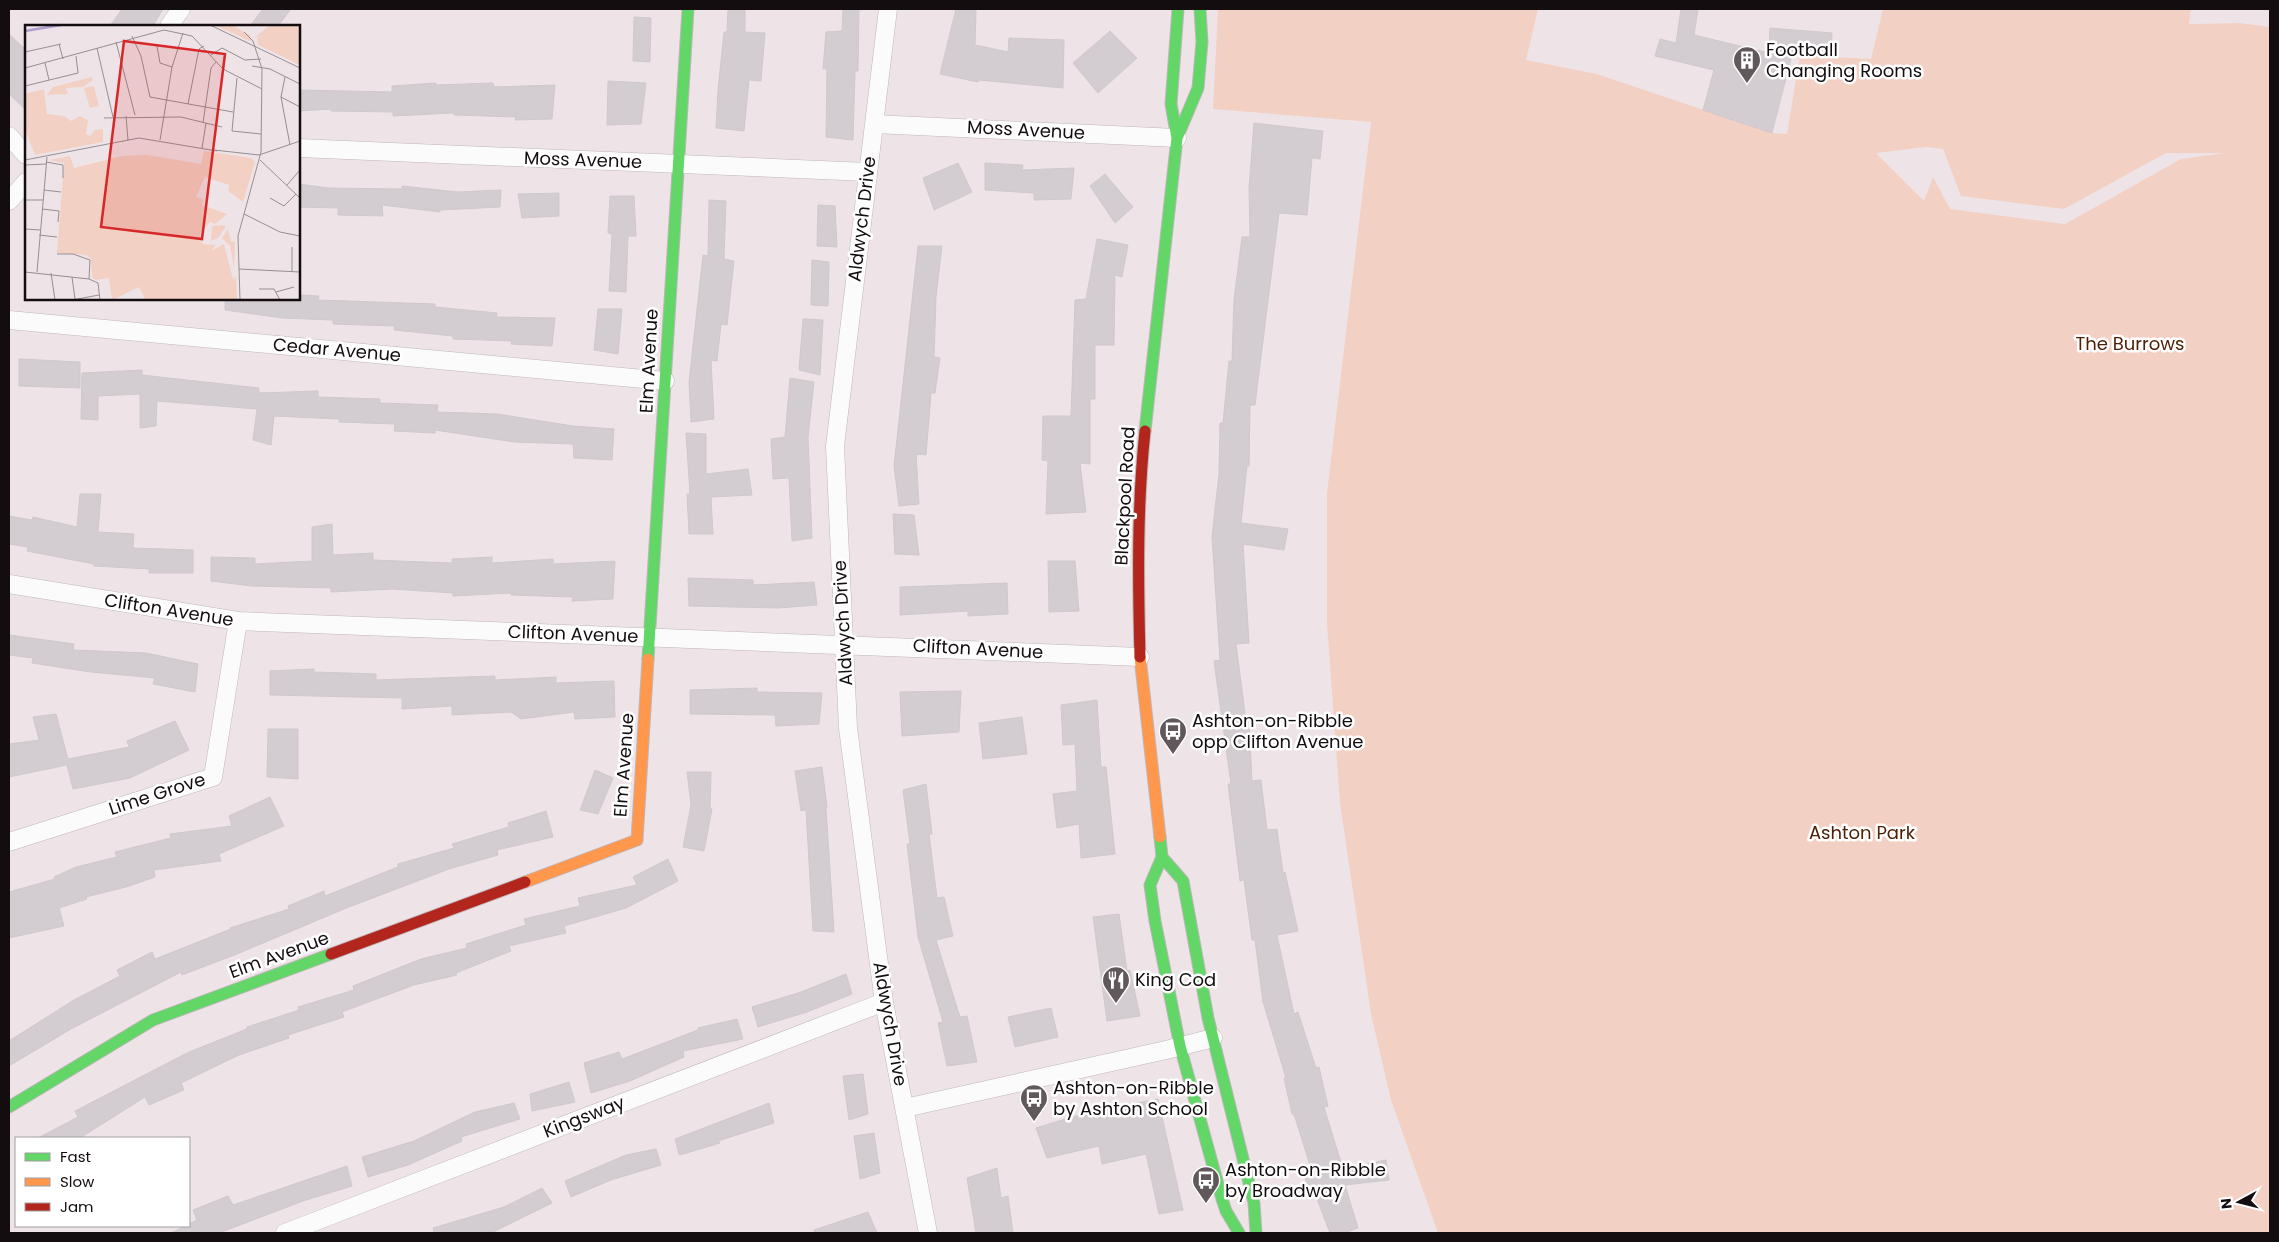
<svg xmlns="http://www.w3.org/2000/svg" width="2279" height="1242" viewBox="0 0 2279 1242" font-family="Poppins,sans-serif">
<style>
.green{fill:#f3d0c4;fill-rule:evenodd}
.building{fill:#d3ccd1;stroke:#cfc8cc}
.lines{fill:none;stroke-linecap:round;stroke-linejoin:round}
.street-casing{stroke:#bfb6ba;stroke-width:19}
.fast-casing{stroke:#bfb6ba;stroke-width:13}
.slow-casing{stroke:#bfb6ba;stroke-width:13}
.jam-casing{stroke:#bfb6ba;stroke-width:13}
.street{stroke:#fcfbfc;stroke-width:18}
.fast{stroke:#63d668;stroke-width:11}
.slow{stroke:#ff974d;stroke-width:11}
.jam{stroke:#b3261e;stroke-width:11}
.labels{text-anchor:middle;stroke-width:5;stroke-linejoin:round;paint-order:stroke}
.poi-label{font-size:18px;fill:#130d0f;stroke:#fff;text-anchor:start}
.street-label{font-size:18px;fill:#130d0f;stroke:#fff}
.park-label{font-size:18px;fill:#502006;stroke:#fff}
.inset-river{fill:none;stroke:#b09ed1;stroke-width:2.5}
.inset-road{fill:none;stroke:#968e91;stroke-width:1}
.view{fill:#d62828;fill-opacity:0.15;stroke:#d62828;stroke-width:2.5}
.inset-edge{fill:none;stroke:#130d0f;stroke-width:2.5}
</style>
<rect width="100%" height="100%" fill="#eee4e8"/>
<path class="green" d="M 1218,9 L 1538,9 L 1526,60 L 1597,74 L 1772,133 L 1787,134 L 1800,55 L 1871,59 L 1883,9 L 2191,9 L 2189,24 L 2240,23 L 2270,27 L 2270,1233 L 1438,1233 L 1391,1100 L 1371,1014 L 1340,803 L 1327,624 L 1327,493 L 1371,122 L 1213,109 ZM 1926,147 L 1943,149 L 1961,196 L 2064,209 L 2166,153 L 2225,153 L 2181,159 L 2065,224 L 1950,209 L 1933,177 L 1924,201 L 1876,153 Z"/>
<path class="building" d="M 122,9 L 163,9 L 153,26 L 110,26 Z
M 263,9 L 291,9 L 278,26 L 250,26 Z
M 728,9 L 745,9 L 745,32 L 765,33 L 761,81 L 749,80 L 744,131 L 716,128 L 718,90 L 724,32 L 727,32 Z
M 843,9 L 859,9 L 858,71 L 855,71 L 853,140 L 826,137 L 827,69 L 823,69 L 826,32 L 842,31 Z
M 956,9 L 976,9 L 975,45 L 1008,52 L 1009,38 L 1064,40 L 1063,88 L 979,80 L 978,82 L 940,74 Z
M 1681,9 L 1698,9 L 1694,35 L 1769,53 L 1770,28 L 1832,33 L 1831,50 L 1794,47 L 1772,133 L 1703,110 L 1714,70 L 1655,56 L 1660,39 L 1676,43 Z
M 634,17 L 651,18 L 650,62 L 633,61 Z
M 1110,31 L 1137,58 L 1098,93 L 1073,63 Z
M 9,34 L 26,50 L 26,110 L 9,94 Z
M 608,81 L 646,83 L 641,124 L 607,125 Z
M 436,83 L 436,85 L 493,83 L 494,87 L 555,85 L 552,119 L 515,120 L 516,117 L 454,115 L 454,113 L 393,116 L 393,112 L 331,111 L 331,109 L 299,111 L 299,90 L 392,92 L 392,86 Z
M 1254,123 L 1323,131 L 1320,159 L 1312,158 L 1307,215 L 1279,213 L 1255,405 L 1250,405 L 1249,466 L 1247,466 L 1241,523 L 1288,529 L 1284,550 L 1243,544 L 1249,643 L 1236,644 L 1246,721 L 1249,720 L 1252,781 L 1261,780 L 1267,830 L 1277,829 L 1283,873 L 1285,872 L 1298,931 L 1277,935 L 1294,1014 L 1298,1012 L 1316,1068 L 1319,1067 L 1328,1106 L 1324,1107 L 1343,1169 L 1386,1160 L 1389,1180 L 1345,1185 L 1358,1228 L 1344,1233 L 1330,1233 L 1316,1196 L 1320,1195 L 1318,1189 L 1307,1190 L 1305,1177 L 1313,1175 L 1294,1114 L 1292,1114 L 1284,1078 L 1286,1078 L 1263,1002 L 1255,940 L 1252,940 L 1244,880 L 1240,881 L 1228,784 L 1231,784 L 1214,661 L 1220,660 L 1212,536 L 1219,474 L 1220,423 L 1223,423 L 1229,361 L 1232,361 L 1234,299 L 1242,237 L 1250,237 L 1249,188 Z
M 958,163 L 972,192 L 934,210 L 923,178 Z
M 985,163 L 1023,165 L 1022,170 L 1074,168 L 1071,199 L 1034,200 L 1034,193 L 985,190 Z
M 1105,174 L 1133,207 L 1115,223 L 1090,186 Z
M 299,184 L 328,188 L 402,189 L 402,186 L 458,192 L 501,190 L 500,207 L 440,210 L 440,212 L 382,205 L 383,216 L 338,215 L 338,208 L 299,207 Z
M 559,193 L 559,216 L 522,218 L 518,194 Z
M 610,196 L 634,196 L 636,236 L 628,236 L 626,292 L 609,291 L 612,234 L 608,233 Z
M 709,200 L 726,201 L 724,259 L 734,261 L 727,325 L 721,324 L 717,361 L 711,360 L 714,419 L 691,422 L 689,382 L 703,255 L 708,256 Z
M 818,205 L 835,206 L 837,247 L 817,246 Z
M 1097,239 L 1128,245 L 1122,277 L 1115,275 L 1114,345 L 1095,345 L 1095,399 L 1090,399 L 1090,464 L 1080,463 L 1086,512 L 1046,514 L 1048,461 L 1042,460 L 1043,416 L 1071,416 L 1075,300 L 1086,299 Z
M 918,246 L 942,246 L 936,297 L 934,357 L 940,358 L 935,393 L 931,393 L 926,455 L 916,454 L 919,504 L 899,506 L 894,466 Z
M 812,260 L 829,262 L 828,306 L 811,305 Z
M 299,295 L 319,296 L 318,300 L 435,304 L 435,307 L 497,313 L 496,317 L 555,318 L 552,346 L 511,344 L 512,341 L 453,339 L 453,336 L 394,330 L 395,326 L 333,324 L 333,320 L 282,318 L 225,310 L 225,299 L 299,299 Z
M 598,309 L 622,309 L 618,354 L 594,350 Z
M 803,319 L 823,320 L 820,375 L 799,370 Z
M 19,359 L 80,362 L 80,388 L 19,386 Z
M 142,370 L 142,375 L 259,388 L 259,393 L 318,391 L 318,397 L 380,399 L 380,403 L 438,405 L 437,412 L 497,414 L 573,426 L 614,429 L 612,460 L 574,458 L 573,444 L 514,442 L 435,430 L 435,433 L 394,431 L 395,424 L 339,422 L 339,419 L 274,416 L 271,445 L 253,440 L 257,409 L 157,401 L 156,426 L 140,428 L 140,394 L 98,396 L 98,420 L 81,419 L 82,373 Z
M 790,378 L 814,382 L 808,437 L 812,538 L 792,541 L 789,478 L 773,479 L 771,439 L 785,437 Z
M 686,433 L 706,434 L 706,474 L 748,469 L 752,495 L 711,497 L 713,534 L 689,534 L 687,494 L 690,494 Z
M 80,494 L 101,494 L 98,532 L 134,534 L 133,548 L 193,550 L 193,573 L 149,573 L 149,569 L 94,566 L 94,564 L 27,551 L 28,547 L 9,544 L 9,516 L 32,520 L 33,517 L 77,527 Z
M 893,514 L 914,515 L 919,555 L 895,554 Z
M 332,524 L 333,555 L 373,553 L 373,560 L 452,563 L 452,559 L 492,557 L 492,563 L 553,559 L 553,564 L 615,561 L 613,599 L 572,601 L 573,597 L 511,595 L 511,593 L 453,596 L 453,593 L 392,589 L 331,592 L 331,588 L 251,586 L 211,581 L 211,557 L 255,558 L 255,564 L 312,561 L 312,527 Z
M 1048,561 L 1075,561 L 1079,611 L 1049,612 Z
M 688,578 L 753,580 L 753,585 L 814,582 L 817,605 L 778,608 L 689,606 Z
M 1007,583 L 1008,614 L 968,616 L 968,611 L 900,615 L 900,587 Z
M 9,635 L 74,644 L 73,650 L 146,653 L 198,664 L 195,692 L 153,684 L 155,678 L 91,672 L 32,663 L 33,658 L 9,655 Z
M 314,669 L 314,672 L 376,674 L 376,680 L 495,676 L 495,680 L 556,677 L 556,683 L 614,681 L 615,717 L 575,719 L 574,712 L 521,719 L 511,712 L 452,715 L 452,706 L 402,709 L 402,698 L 270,695 L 270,671 Z
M 757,688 L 757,692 L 822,693 L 819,724 L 776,726 L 775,715 L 690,714 L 690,690 Z
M 961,691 L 959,732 L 902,736 L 900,692 Z
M 1097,700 L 1101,767 L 1106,767 L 1115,854 L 1081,858 L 1079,824 L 1057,828 L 1053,794 L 1077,791 L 1075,744 L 1063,745 L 1061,705 Z
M 56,714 L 68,759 L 129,747 L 127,741 L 175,721 L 189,750 L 130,778 L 73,789 L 67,765 L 9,777 L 9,744 L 39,740 L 33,717 Z
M 1022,717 L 1027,754 L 983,759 L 979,723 Z
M 268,729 L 298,729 L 298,779 L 267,777 Z
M 822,767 L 827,807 L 826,808 L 834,932 L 813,931 L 806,810 L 801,811 L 795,771 Z
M 595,770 L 613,778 L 598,814 L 580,810 Z
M 687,772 L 711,772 L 710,808 L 712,809 L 704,851 L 683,847 L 691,805 Z
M 926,784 L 932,834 L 929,834 L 937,898 L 944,897 L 953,936 L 936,940 L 960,1017 L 967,1016 L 977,1062 L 947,1066 L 938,1023 L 943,1022 L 918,937 L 907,844 L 910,844 L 903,790 Z
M 270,797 L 284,826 L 219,854 L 221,861 L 154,870 L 155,877 L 126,887 L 86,897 L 87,899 L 59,908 L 64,926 L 9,938 L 9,892 L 55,879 L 54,877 L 76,867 L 117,857 L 115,852 L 171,838 L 170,834 L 232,826 L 229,816 Z
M 546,811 L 553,837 L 497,850 L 498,855 L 449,869 L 349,907 L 237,954 L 182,975 L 181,972 L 71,1029 L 9,1066 L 9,1041 L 74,1000 L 120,976 L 117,970 L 152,952 L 155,959 L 231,929 L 230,928 L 289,909 L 288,906 L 324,891 L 325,896 L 398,867 L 398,864 L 454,848 L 452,844 L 509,827 L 508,823 Z
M 668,859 L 678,881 L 626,908 L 564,926 L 566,933 L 509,946 L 511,951 L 456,973 L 457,975 L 414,985 L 342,1012 L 344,1017 L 288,1035 L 289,1038 L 239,1055 L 181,1083 L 184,1090 L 149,1105 L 145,1097 L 80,1138 L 38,1138 L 78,1117 L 75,1111 L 189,1052 L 247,1029 L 247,1027 L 299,1010 L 298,1007 L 354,990 L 353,986 L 421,959 L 467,948 L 466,944 L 526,925 L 524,919 L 580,906 L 578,898 L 637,885 L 633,877 Z
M 1119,914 L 1127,971 L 1130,970 L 1140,1016 L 1107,1021 L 1093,917 Z
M 846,974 L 852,994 L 807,1012 L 758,1027 L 752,1007 L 801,992 Z
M 1051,1008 L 1058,1037 L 1015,1047 L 1008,1017 Z
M 737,1019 L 743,1039 L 683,1051 L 684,1057 L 630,1081 L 591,1093 L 584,1063 L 619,1052 L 622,1059 L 698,1030 L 698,1028 Z
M 863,1074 L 868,1114 L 849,1120 L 843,1076 Z
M 569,1082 L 575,1102 L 532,1111 L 530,1094 Z
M 1158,1099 L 1183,1210 L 1159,1214 L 1146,1154 L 1102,1164 L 1099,1146 L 1047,1158 L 1036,1128 L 1095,1110 Z
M 514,1103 L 520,1119 L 461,1137 L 462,1141 L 408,1165 L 368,1177 L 362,1157 L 414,1141 L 475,1112 Z
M 769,1103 L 774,1123 L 718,1141 L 720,1143 L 680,1155 L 679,1154 L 675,1139 Z
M 874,1133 L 880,1173 L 860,1179 L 854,1136 Z
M 656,1149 L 661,1165 L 611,1180 L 571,1197 L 565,1181 L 626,1155 Z
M 347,1166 L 352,1186 L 303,1201 L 219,1233 L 171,1233 L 197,1220 L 193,1210 L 228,1196 L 233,1205 Z
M 997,1168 L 1001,1198 L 1008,1196 L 1013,1233 L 976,1233 L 967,1178 Z
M 542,1188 L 552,1203 L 491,1233 L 434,1233 L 433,1228 L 504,1207 Z
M 868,1212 L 877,1233 L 815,1233 L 814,1230 Z"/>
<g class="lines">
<g class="street-casing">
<path id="street" d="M 888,9 L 835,446 L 848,728 L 884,1002 L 928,1233
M 169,26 L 181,9
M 874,124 L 1177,138
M 9,136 L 26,155
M 299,148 L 868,172
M 9,201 L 26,182
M 9,320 L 665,381
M 9,584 L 238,621 L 1140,657
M 9,842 L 213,777 L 238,621
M 905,1108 L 1166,1050 L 1213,1038
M 285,1233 L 884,1002"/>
</g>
<g class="fast-casing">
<path id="fast" d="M 1177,138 L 1171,104 L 1178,9
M 1145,431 L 1177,138 L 1198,88 L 1202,42 L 1200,9
M 648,659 L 688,9
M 1160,837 L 1162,857 L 1150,885 L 1155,921 L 1180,1046 L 1222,1199 L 1226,1211 L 1239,1233
M 1162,857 L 1183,881 L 1208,1018 L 1254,1203 L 1256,1233
M 9,1107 L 153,1020 L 331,954"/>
</g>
<g class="slow-casing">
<path id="slow" d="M 1140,657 L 1160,837
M 525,882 L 637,840 L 648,659"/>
</g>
<g class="jam-casing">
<path id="jam" d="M 1140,657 C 1138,582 1137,506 1145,431
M 331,954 L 525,882"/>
</g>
<use href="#street" class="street"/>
<use href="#fast" class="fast"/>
<use href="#slow" class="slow"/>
<use href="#jam" class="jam"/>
</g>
<defs>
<g id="building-pin" transform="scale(1.4375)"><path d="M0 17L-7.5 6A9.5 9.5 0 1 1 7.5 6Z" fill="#60585b" stroke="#fff"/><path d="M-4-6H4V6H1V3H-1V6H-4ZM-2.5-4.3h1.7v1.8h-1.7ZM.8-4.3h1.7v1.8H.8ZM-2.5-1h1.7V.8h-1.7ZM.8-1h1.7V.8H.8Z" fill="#fff"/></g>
<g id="bus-pin" transform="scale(1.4375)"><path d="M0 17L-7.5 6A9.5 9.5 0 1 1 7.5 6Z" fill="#60585b" stroke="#fff"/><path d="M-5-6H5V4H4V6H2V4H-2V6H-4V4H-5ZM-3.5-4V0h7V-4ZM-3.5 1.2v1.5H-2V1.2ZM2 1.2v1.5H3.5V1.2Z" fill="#fff"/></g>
<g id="restaurant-pin" transform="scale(1.4375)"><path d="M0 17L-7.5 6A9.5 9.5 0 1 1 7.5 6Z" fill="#60585b" stroke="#fff"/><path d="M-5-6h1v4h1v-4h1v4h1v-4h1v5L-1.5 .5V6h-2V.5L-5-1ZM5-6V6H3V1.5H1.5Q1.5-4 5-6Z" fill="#fff"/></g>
</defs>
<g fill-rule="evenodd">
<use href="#building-pin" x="1747" y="60"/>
<use href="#bus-pin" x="1173" y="731"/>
<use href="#restaurant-pin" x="1116" y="980"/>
<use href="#bus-pin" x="1034" y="1098"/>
<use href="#bus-pin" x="1206" y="1180"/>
</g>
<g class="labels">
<g class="poi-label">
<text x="1766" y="56">Football<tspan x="1766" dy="21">Changing Rooms</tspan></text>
<text x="1192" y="727">Ashton-on-Ribble<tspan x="1192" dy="21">opp Clifton Avenue</tspan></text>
<text x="1135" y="986">King Cod</text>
<text x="1053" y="1094">Ashton-on-Ribble<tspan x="1053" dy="21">by Ashton School</tspan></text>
<text x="1225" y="1176">Ashton-on-Ribble<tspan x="1225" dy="21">by Broadway</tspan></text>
</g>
<g class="street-label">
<text transform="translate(1026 130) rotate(3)" y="6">Moss Avenue</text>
<text transform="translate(583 160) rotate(2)" y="6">Moss Avenue</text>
<text transform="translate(862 219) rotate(-83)" y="6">Aldwych Drive</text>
<text transform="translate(337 350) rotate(5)" y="6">Cedar Avenue</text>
<text transform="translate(649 361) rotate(-87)" y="6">Elm Avenue</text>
<text transform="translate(1125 496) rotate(-87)" y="6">Blackpool Road</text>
<text transform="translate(169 610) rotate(9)" y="6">Clifton Avenue</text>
<text transform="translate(843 623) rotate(-93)" y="6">Aldwych Drive</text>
<text transform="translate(573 634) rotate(2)" y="6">Clifton Avenue</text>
<text transform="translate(978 649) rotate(3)" y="6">Clifton Avenue</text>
<text transform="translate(624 765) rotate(-86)" y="6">Elm Avenue</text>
<text transform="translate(157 794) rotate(-18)" y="6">Lime Grove</text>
<text transform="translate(279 955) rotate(-20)" y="6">Elm Avenue</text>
<text transform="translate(890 1024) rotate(80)" y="6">Aldwych Drive</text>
<text transform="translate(584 1117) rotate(-21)" y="6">Kingsway</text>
</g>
<g class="park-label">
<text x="2130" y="350">The Burrows</text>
<text x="1862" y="839">Ashton Park</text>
</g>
</g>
<g transform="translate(25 25)">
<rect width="275" height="275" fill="#eee4e8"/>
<path d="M 190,0 L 207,0 L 225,10 L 227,17 ZM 245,0 L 275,0 L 275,40 L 233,20 L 232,13 L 238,10 L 229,13 ZM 67,52 L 68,55 L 58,62 L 41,63 L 43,69 L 22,70 L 28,62 ZM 69,61 L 74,81 L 65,83 L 59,63 ZM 19,64 L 22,89 L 39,91 L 46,96 L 55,91 L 63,95 L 61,109 L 65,111 L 70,105 L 78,104 L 78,117 L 10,130 L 0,105 L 0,69 ZM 179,126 L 226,133 L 230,137 L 218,177 L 203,166 L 204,160 L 180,152 L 171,172 L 178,174 L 177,180 L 202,189 L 190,199 L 185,197 L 176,207 L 175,214 L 178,219 L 191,220 L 186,226 L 199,219 L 208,254 L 211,252 L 212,275 L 120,274 L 114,262 L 87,275 L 84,253 L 70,255 L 67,252 L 66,234 L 61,230 L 32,228 L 39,138 L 24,135 L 45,131 L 49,143 L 97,131 L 122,130 L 176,139 ZM 197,200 L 201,201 L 193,213 L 186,216 L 187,201 ZM 203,204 L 206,216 L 210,217 L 209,243 L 205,221 L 197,213 Z" fill="#f3d0c4"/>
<path class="inset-river" d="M 0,6 L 36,0"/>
<path class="inset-road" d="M 185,0 L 275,43M 107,11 L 116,31 L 125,72 L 208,87M 91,17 L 110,90M 34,19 L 38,34M 132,21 L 135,38 L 147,42M 72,23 L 88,92M 0,27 L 36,19M 186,30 L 197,23 L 220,35 L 236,34M 20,38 L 24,55M 227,41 L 245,44 L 275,59M 0,43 L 139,5 L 167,11 L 198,44 L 237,64M 260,52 L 256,72 L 265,120M 212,53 L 207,106 L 236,109M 0,61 L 53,48 L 51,31M 256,72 L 275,82M 163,79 L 174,24 L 179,21M 101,91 L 103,115M 79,93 L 156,92 L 197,102M 178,98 L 186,43 L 191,37M 135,115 L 147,42 L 158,8M 177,123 L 181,98M 189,125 L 234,130 L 275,116M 0,135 L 114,113 L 192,126M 235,135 L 275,173M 21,137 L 38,140 L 38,153M 0,140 L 21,139M 262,160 L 275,145M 19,165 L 36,167M 245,173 L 259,181 L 271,169M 0,175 L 18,175M 17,184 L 34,186 L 33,197M 219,189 L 255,207 L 275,211M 0,204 L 15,205M 14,210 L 32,212M 32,229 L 48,229 L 65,235 L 64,254M 214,244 L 275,247M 0,247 L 64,254 L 73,258 L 75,275M 12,247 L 22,132M 267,247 L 267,222M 26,248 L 30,275M 47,252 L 50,274M 234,264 L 249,264 L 255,275M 251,267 L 269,262M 47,275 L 74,270M 215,275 L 213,211 L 236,127 L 237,44 L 228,16 L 219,7"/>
<path class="view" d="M 99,16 L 200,29 L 177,214 L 76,202 Z"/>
<rect width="275" height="275" class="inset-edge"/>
</g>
<rect width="2279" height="1242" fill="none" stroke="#130d0f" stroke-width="20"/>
<rect x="15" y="1137" width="175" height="90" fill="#ffffff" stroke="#a19e9f"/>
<rect x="25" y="1153" width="25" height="8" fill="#63d668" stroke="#a19e9f"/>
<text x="60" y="1162" font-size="15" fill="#130d0f">Fast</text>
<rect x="25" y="1178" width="25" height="8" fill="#ff974d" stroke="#a19e9f"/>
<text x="60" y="1187" font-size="15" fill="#130d0f">Slow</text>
<rect x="25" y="1203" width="25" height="8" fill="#b3261e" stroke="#a19e9f"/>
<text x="60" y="1212" font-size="15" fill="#130d0f">Jam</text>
<g transform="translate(2239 1202) rotate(263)" stroke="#ffffff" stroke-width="4" paint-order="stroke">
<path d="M0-4L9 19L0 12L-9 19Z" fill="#130d0f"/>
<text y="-8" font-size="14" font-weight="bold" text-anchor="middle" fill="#130d0f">N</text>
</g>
</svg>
